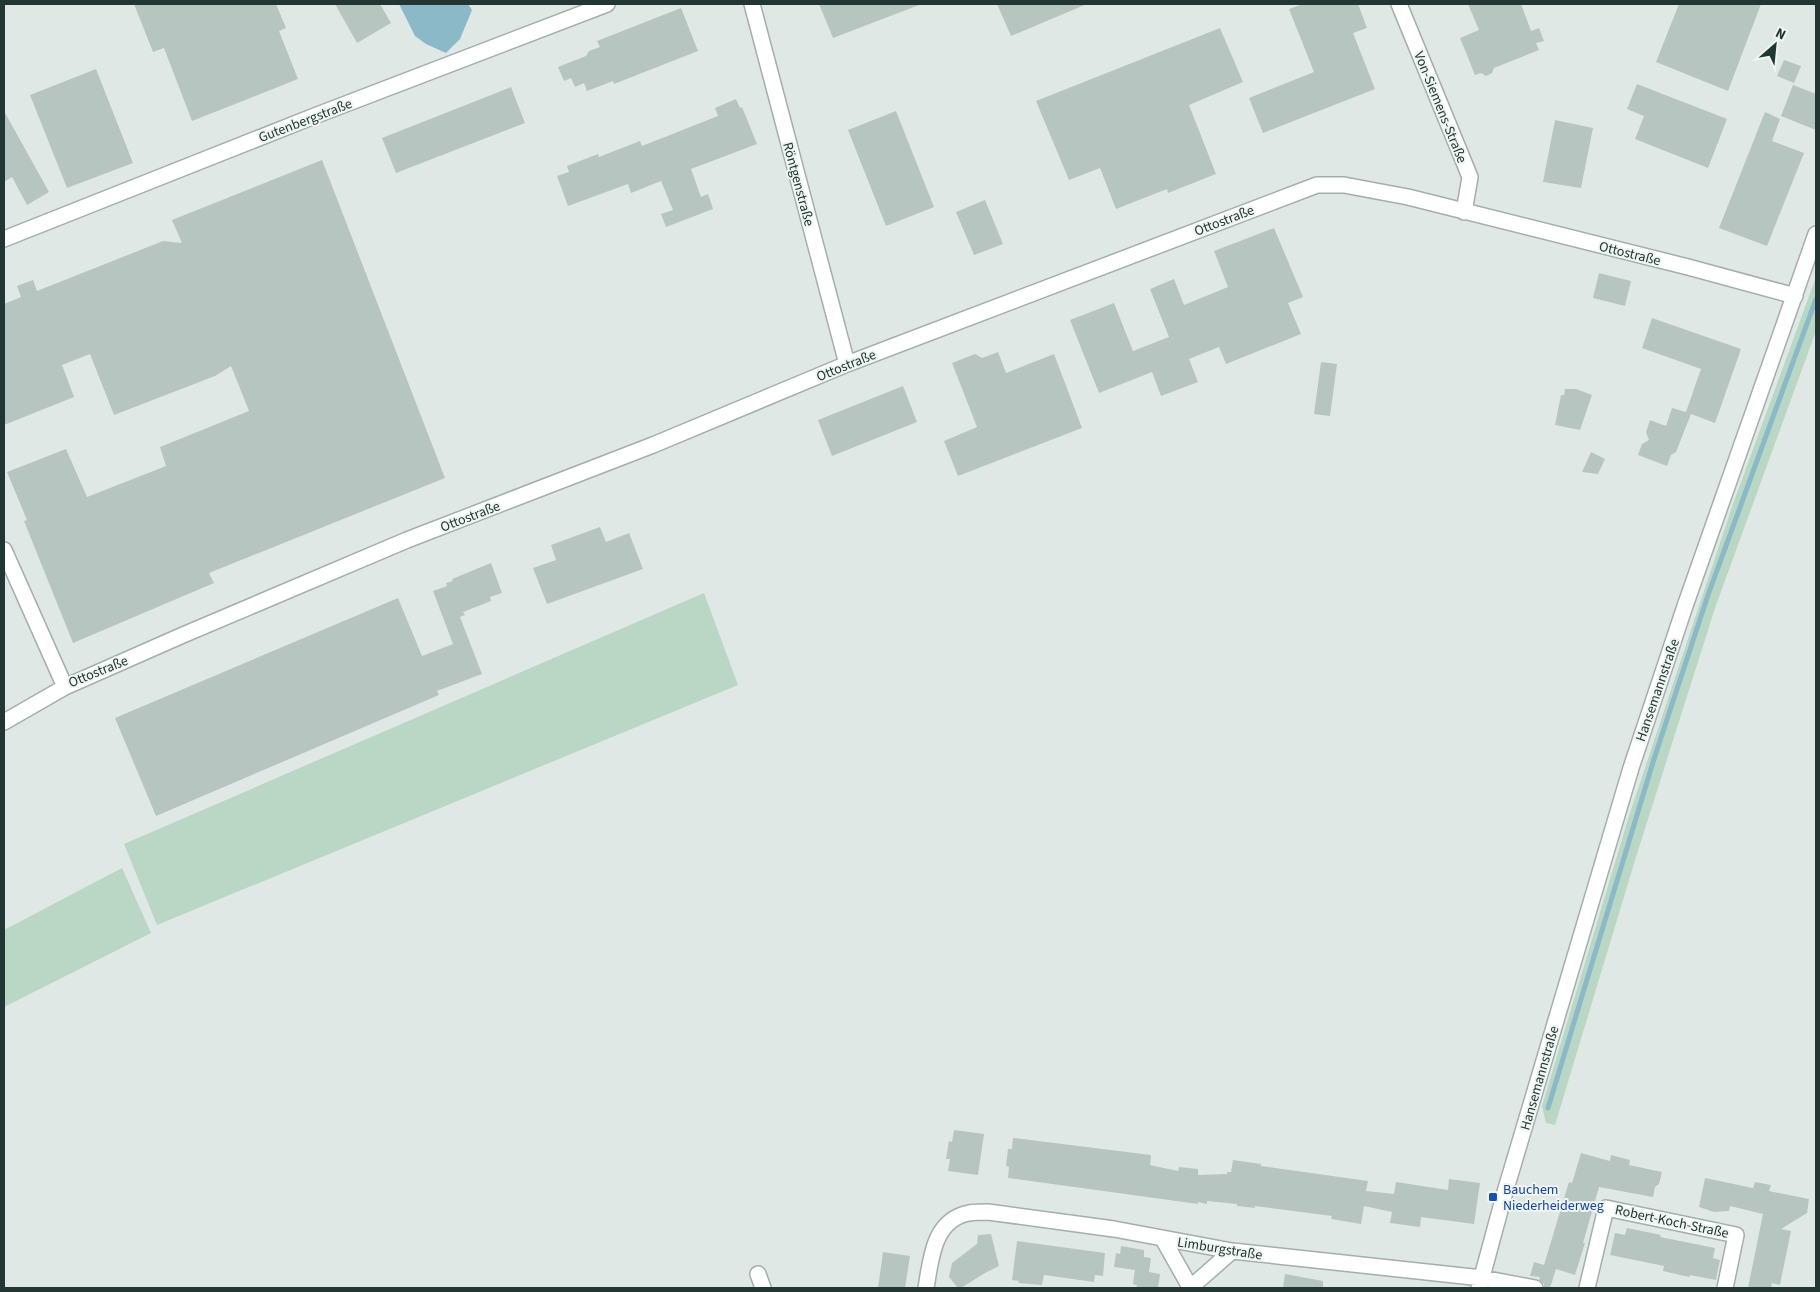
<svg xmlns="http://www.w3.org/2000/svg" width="1820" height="1292" viewBox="0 0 1820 1292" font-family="'Source Sans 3',sans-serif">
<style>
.green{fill:#b9d7c4}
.water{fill:#8bb9c8}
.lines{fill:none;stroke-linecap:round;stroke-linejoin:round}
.stream{stroke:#8bb9c8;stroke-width:5}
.building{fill:#b7c5c1}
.minor-casing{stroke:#a3afac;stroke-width:18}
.minor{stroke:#fff;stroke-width:15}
.transit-dot{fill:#1a4fb4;stroke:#eef5f2;stroke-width:2}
.labels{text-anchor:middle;stroke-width:4;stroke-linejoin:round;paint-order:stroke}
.street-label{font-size:14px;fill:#223633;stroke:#eef5f2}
.transit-label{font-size:14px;fill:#164399;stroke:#eef5f2;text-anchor:start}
</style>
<rect width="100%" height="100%" fill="#dfe8e5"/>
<path class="green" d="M 1816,277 L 1816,331 L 1715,608 L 1636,857 L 1555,1125 L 1546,1123 L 1542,1106 L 1628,819 L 1733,504 Z
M 704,593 L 738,685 L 157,925 L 124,844 Z
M 122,868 L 151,933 L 4,1007 L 4,930 Z"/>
<path class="water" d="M 399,4 L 468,4 L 472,10 L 460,39 L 446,53 L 426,44 L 415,36 Z"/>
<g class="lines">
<path class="stream" d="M 1548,1108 L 1654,759 L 1708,595 L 1816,299"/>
</g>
<path class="building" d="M 134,4 L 276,4 L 286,28 L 279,31 L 298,79 L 192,121 L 164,48 L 153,52 Z
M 335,4 L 380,4 L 391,23 L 357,43 Z
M 819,4 L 919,4 L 919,5 L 833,38 Z
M 997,4 L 1087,4 L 1011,36 Z
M 1303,4 L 1358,4 L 1367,28 L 1353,33 L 1375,89 L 1263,133 L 1249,98 L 1314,72 L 1289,9 Z
M 1468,4 L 1521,4 L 1531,31 L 1539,28 L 1544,41 L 1536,43 L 1539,50 L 1494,68 L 1492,73 L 1486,76 L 1481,73 L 1475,75 L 1460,38 L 1479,30 Z
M 1679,4 L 1761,4 L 1728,91 L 1656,62 Z
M 681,8 L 698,51 L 614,84 L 613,81 L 587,91 L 584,83 L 575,87 L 571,78 L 564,81 L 558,67 L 586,56 L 589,51 L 600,47 L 597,41 Z
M 1220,28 L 1243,82 L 1189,105 L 1216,174 L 1168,193 L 1167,189 L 1116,209 L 1100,168 L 1069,180 L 1036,101 Z
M 1784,60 L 1801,66 L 1794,83 L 1777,76 Z
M 96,69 L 133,163 L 67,188 L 30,95 Z
M 1637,84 L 1727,119 L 1708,168 L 1635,139 L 1644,116 L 1627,109 Z
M 1793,85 L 1816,94 L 1816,130 L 1781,116 Z
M 511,87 L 525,123 L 396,173 L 382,138 Z
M 736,99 L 740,108 L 742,107 L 757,144 L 691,169 L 701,197 L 708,194 L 713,209 L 666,227 L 661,214 L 673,210 L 661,181 L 631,193 L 628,184 L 568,206 L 557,176 L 569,172 L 567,166 L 598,154 L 599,157 L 640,141 L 642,146 L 718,116 L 715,108 Z
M 4,111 L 49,192 L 27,205 L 12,177 L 4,182 Z
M 896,111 L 934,207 L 886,226 L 848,130 Z
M 1765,112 L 1780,119 L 1772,141 L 1804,153 L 1767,246 L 1719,228 Z
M 1555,120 L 1593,128 L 1581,188 L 1543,182 Z
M 322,160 L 445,478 L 209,573 L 214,583 L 73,643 L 24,521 L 27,520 L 7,472 L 66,449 L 87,497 L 166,466 L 160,447 L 249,411 L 231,366 L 215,376 L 114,415 L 90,354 L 62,365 L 74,397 L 4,425 L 4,304 L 21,297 L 17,286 L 33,280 L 37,291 L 163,241 L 182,243 L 172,220 Z
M 985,200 L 1003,244 L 974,255 L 956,212 Z
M 1274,228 L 1303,297 L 1288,303 L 1301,334 L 1226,364 L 1219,347 L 1189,359 L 1198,382 L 1161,396 L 1152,372 L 1099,393 L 1070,320 L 1114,303 L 1133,351 L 1169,337 L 1150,289 L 1174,279 L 1184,305 L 1228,287 L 1214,251 Z
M 1599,273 L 1631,281 L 1625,306 L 1593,298 Z
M 1652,318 L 1741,349 L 1715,423 L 1691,414 L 1676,452 L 1671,455 L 1667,466 L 1638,455 L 1642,444 L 1649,440 L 1646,432 L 1650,420 L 1666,426 L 1672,408 L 1686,412 L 1701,369 L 1642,348 Z
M 998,352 L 1006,373 L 1054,354 L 1082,428 L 958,476 L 944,441 L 977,427 L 952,363 L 975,354 L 982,358 Z
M 1321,362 L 1337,364 L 1330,416 L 1314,414 Z
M 903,386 L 917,422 L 832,456 L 818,420 Z
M 1565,389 L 1576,389 L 1592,395 L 1580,430 L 1555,425 L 1561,395 L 1564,395 Z
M 1591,452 L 1605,459 L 1598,474 L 1582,472 Z
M 600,527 L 606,542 L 629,533 L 643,569 L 547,604 L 533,568 L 556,560 L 551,545 Z
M 491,563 L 502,593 L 490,597 L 491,601 L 463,612 L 465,615 L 460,617 L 482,674 L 437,691 L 439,695 L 156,816 L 115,718 L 398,598 L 422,656 L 453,644 L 433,591 L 447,586 L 446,583 L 453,581 L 452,579 Z
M 954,1130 L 984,1134 L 978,1175 L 948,1171 L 950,1159 L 946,1159 L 949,1141 L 952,1142 Z
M 1013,1138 L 1151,1155 L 1150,1165 L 1178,1171 L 1179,1167 L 1198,1169 L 1198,1175 L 1227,1174 L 1227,1172 L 1231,1172 L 1233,1160 L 1261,1164 L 1261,1166 L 1368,1181 L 1366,1191 L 1394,1194 L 1396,1182 L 1448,1190 L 1449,1179 L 1480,1183 L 1474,1224 L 1421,1217 L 1420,1227 L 1390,1223 L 1392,1212 L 1364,1206 L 1361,1224 L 1331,1219 L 1332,1216 L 1255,1206 L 1255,1208 L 1237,1206 L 1237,1204 L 1207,1201 L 1207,1204 L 1198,1202 L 1198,1204 L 1008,1178 L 1009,1167 L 1006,1166 L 1008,1149 L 1012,1149 Z
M 1581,1153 L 1610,1161 L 1611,1155 L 1630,1160 L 1629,1165 L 1662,1172 L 1659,1184 L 1655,1187 L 1653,1197 L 1599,1187 L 1583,1243 L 1585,1243 L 1575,1275 L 1556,1269 L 1550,1288 L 1544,1288 L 1544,1284 L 1539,1280 L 1540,1277 L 1530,1276 L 1534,1262 L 1544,1265 L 1569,1182 L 1572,1183 Z
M 1705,1178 L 1753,1188 L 1755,1182 L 1771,1185 L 1769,1191 L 1809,1199 L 1807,1213 L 1781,1229 L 1791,1231 L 1780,1285 L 1772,1283 L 1771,1288 L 1748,1288 L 1763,1214 L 1730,1206 L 1729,1211 L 1714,1212 L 1699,1207 Z
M 1627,1228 L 1661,1235 L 1660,1237 L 1715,1248 L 1713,1258 L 1720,1260 L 1716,1280 L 1690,1275 L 1689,1277 L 1663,1271 L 1664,1266 L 1610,1255 L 1615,1233 L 1625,1235 Z
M 991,1234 L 999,1266 L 985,1273 L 961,1288 L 958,1288 L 949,1277 L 952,1263 L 977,1244 L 978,1235 Z
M 1017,1241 L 1105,1253 L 1103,1276 L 1095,1275 L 1094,1282 L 1044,1275 L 1042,1285 L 1018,1283 L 1019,1281 L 1012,1280 Z
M 1121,1246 L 1144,1250 L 1144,1257 L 1151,1258 L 1149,1272 L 1160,1274 L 1158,1288 L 1136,1288 L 1137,1285 L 1133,1284 L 1135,1270 L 1114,1267 L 1116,1253 L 1120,1254 Z
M 883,1252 L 910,1256 L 905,1288 L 878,1288 Z
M 1285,1274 L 1323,1281 L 1323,1288 L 1283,1288 Z"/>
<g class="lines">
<g class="minor-casing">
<path id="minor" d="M 752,4 L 847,364
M 1399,4 L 1470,177 L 1464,212
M 4,239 L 317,115 L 607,4
M 4,550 L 65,687 L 183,635 L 407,540 L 653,445 L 847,364 L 1317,185 L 1344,185 L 1408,197 L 1688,267 L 1795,296
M 4,722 L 65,687
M 1163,1239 L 1190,1287
M 758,1274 L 763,1288
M 926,1288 C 931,1259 933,1220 969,1213 C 975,1212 982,1212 988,1212 L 1114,1229 L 1232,1251 L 1482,1278 L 1535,1288
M 1190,1288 L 1232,1251
M 1479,1288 L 1505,1192 L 1631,768 L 1685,606 L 1816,234
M 1587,1288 L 1606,1208 L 1736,1235 L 1725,1288"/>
</g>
<use href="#minor" class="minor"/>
</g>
<rect class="transit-dot" x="1488" y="1192" width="10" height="10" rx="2.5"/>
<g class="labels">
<g class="street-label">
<text transform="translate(1441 107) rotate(68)" y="5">Von-Siemens-Straße</text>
<text transform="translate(305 120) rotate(-21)" y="5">Gutenbergstraße</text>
<text transform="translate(799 184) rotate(75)" y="5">Röntgenstraße</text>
<text transform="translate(1224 220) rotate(-21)" y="5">Ottostraße</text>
<text transform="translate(1630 253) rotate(14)" y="5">Ottostraße</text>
<text transform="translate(846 365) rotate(-22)" y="5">Ottostraße</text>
<text transform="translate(470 516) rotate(-21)" y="5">Ottostraße</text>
<text transform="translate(98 671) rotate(-22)" y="5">Ottostraße</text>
<text transform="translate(1657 690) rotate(-71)" y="5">Hansemannstraße</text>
<text transform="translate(1539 1078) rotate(-74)" y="5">Hansemannstraße</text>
<text transform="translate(1672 1221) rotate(12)" y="5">Robert-Koch-Straße</text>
<text transform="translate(1220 1248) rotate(9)" y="5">Limburgstraße</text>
</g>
<g class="transit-label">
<text x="1503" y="1194">Bauchem<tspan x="1503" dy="16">Niederheiderweg</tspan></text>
</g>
</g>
<rect width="1820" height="1292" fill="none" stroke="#223633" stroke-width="10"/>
<g transform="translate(1775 45) rotate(27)" stroke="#eef5f2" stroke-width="4" paint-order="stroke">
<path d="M0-4L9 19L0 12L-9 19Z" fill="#223633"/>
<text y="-8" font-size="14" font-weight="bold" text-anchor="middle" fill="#223633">N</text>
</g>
</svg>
